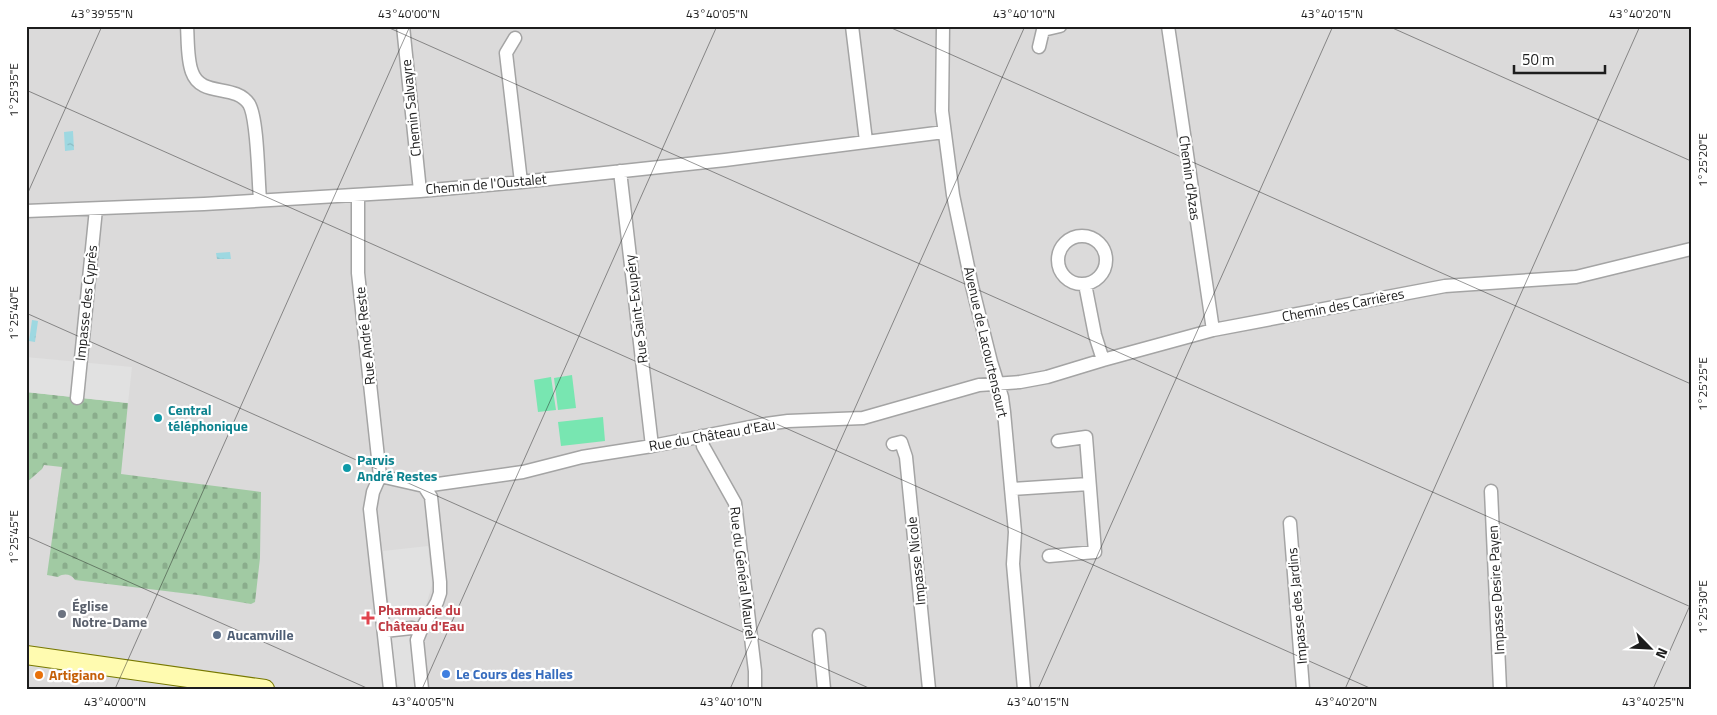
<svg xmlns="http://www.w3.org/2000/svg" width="1717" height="715" viewBox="0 0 1717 715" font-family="'Titillium Web',sans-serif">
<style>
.residential{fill:#dbdada}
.cemetery{fill:url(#cemetery-stones)}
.pitch{fill:#78e6b1}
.parking{fill:#e1e1e1}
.water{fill:url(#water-ripples)}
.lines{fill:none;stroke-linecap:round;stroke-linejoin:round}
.street-casing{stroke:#a4a4a4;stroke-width:15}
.secondary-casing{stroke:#777800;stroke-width:20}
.street{stroke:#fff;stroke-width:12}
.secondary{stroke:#fffbb0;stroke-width:18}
.ticks{fill:none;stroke:#1d1d1d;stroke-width:1;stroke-opacity:0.45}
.culture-dot{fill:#0f9aa8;stroke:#fff;stroke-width:2}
.worship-dot{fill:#6b7280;stroke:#fff;stroke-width:2}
.health-dot{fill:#e0444e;stroke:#fff;stroke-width:2}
.service-dot{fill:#5c6f8a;stroke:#fff;stroke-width:2}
.shop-dot{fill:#3f7fe0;stroke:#fff;stroke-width:2}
.food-dot{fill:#e8710a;stroke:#fff;stroke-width:2}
.labels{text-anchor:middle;stroke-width:4.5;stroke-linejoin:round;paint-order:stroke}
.street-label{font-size:14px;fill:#1d1d1d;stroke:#fff}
.culture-label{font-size:14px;font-weight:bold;fill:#0d838f;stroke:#fff;text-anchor:start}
.worship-label{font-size:14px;font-weight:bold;fill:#5b616d;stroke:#fff;text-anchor:start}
.health-label{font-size:14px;font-weight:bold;fill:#be3a42;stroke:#fff;text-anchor:start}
.service-label{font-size:14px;font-weight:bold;fill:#4e5e75;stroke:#fff;text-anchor:start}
.shop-label{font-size:14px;font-weight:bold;fill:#366cbe;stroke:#fff;text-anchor:start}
.food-label{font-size:14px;font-weight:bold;fill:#c56008;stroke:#fff;text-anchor:start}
.neatline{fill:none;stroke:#1d1d1d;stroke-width:2}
.ticks-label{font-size:12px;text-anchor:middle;fill:#1d1d1d}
</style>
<defs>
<pattern id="cemetery-stones" width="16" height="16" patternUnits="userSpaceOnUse" patternTransform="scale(1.25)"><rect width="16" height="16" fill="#a1caa3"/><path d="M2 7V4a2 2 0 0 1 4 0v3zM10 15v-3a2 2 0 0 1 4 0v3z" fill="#8aad8c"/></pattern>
<pattern id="water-ripples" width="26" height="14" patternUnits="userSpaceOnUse" patternTransform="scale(1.25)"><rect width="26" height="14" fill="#9ed8e1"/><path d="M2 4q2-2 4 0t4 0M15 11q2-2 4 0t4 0" fill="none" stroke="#88b9c1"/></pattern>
</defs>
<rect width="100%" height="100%" fill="#efe9e2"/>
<path class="residential" d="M 26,26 L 1691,26 L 1691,689 L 26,689 Z"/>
<path class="cemetery" d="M 26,392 L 128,403 L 121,474 L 261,492 L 260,558 L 255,602 L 251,604 L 198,595 L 75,580 C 71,574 64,573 58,577 L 47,575 L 62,467 L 44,465 L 42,469 L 26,483 Z"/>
<path class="pitch" d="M 572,375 L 576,408 L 558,410 L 554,378 Z
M 551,377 L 556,410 L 538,412 L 534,380 Z
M 603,417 L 605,441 L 561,446 L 558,422 Z"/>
<path class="parking" d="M 26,357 L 132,367 L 128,403 L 26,392 Z
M 428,546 L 432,585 L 422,619 L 418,688 L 401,687 L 392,680 L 388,642 L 391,623 L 383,551 Z"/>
<path class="water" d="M 73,131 L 74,150 L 65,151 L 64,132 Z
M 230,252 L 231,259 L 217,259 L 216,253 Z
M 32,320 L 38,321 L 35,342 L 29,341 Z"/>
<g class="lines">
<g class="street-casing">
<path id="street" d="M 187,26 C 188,40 187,59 192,72 C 201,98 235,83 249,104 C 258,119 258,180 260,199
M 403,26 L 420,191
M 852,26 L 866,141
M 943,26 L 942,111 L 953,195 L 972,286 L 991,362 L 1002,397 L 1004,412 L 1015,532 L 1013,564 L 1024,689
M 1168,26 L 1213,330
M 515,38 L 506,53 L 521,182
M 1039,47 L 1043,30 L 1060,26
M 620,171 L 652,446
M 358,195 L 358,273 L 380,476
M 26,211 L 204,204 L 420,191 L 521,182 L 725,160 L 944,132
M1058 260a24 24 0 1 1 48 0a24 24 0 1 1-48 0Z
M 1085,284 L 1095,335 L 1103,360
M 77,398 L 96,209
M 702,436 L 703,446 L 735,503 L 755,671 L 755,689
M 893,444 L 901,442 L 906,457 L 929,689
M 424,486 L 523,472 L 582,457 L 652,446 L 766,424 L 788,421 L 863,418 L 979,385 L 1020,382 L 1047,377 L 1103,360 L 1213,330 L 1445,286 L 1576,277 L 1691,249
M 1011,489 L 1089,484
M 1491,491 L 1500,689
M 1290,523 L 1303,689
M 1049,556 L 1095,552 L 1086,437 L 1058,441
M 384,631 L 412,628 L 421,630
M 819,635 L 824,689
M 390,689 L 370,509 L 373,492 L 380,476 L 424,486 L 431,497 L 440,582 L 440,593 L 437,602 L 421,630 L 417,640 L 422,689"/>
</g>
<g class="secondary-casing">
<path id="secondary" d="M 26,655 L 265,689"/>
</g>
<use href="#street" class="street"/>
<use href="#secondary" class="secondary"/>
</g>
<path class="ticks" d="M 385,26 L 1691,607M 887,26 L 1691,384M 1388,26 L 1691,161M 26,90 L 1372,689M 26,197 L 102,26M 26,313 L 871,689M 26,536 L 369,689M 115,689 L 410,26M 422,689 L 717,26M 730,689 L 1025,26M 1038,689 L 1333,26M 1345,689 L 1640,26M 1653,689 L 1691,603"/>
<g class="culture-dot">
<circle cx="158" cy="418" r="5"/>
<circle cx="347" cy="468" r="5"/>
</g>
<circle class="worship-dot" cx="62" cy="614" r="5"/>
<path class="health-dot" d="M365.5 610.5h5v5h5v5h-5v5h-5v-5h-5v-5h5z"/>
<circle class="service-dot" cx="217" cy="635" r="5"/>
<circle class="shop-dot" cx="446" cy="674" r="5"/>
<circle class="food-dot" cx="39" cy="675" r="5"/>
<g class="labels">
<g class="street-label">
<text transform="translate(411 108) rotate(-96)" y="5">Chemin Salvayre</text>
<text transform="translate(1190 178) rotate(82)" y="5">Chemin d'Azas</text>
<text transform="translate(486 184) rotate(-5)" y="5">Chemin de l'Oustalet</text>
<text transform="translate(86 303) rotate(-84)" y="5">Impasse des Cyprès</text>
<text transform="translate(1343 305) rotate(-11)" y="5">Chemin des Carrières</text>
<text transform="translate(636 309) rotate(-97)" y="5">Rue Saint-Exupéry</text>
<text transform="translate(365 336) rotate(-96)" y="5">Rue André Reste</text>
<text transform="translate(986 342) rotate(77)" y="5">Avenue de Lacourtensourt</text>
<text transform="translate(712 435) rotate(-10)" y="5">Rue du Château d'Eau</text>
<text transform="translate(916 561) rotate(-96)" y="5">Impasse Nicole</text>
<text transform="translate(743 573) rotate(83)" y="5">Rue du Général Maurel</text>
<text transform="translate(1496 590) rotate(-93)" y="5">Impasse Desire Payen</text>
<text transform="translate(1297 606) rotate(-95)" y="5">Impasse des Jardins</text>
</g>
<g class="culture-label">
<text x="168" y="415">Central<tspan x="168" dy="16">téléphonique</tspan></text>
<text x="357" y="465">Parvis<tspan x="357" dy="16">André Restes</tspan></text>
</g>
<g class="worship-label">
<text x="72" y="611">Église<tspan x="72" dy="16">Notre-Dame</tspan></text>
</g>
<g class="health-label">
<text x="378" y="615">Pharmacie du<tspan x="378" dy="16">Château d'Eau</tspan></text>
</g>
<g class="service-label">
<text x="227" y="640">Aucamville</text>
</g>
<g class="shop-label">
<text x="456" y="679">Le Cours des Halles</text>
</g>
<g class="food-label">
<text x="49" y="680">Artigiano</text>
</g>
</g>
<rect width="1717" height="715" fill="none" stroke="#ffffff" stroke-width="55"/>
<g transform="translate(1650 648) rotate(114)" stroke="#ffffff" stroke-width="4" paint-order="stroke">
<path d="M0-4L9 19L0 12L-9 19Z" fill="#1d1d1d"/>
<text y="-8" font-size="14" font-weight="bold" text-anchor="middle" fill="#1d1d1d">N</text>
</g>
<path d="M1514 65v8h91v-8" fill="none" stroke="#1d1d1d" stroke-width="2.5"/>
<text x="1522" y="65" font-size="15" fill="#1d1d1d" stroke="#ffffff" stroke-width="4" paint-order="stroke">50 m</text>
<rect x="28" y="28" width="1662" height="660" class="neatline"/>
<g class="ticks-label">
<text x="102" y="18">43°39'55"N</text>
<text x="409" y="18">43°40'00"N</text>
<text x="717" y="18">43°40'05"N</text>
<text x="1024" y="18">43°40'10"N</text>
<text x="1332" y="18">43°40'15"N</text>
<text x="1640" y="18">43°40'20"N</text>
<text transform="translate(14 90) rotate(-90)" y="4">1°25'35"E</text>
<text transform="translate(1703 160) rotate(-90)" y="4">1°25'20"E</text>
<text transform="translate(14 313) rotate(-90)" y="4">1°25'40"E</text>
<text transform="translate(1703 384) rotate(-90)" y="4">1°25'25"E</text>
<text transform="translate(14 537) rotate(-90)" y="4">1°25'45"E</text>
<text transform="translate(1703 607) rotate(-90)" y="4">1°25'30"E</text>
<text x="115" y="706">43°40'00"N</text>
<text x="423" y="706">43°40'05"N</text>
<text x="731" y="706">43°40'10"N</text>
<text x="1038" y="706">43°40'15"N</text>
<text x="1346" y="706">43°40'20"N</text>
<text x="1653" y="706">43°40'25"N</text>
</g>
</svg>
